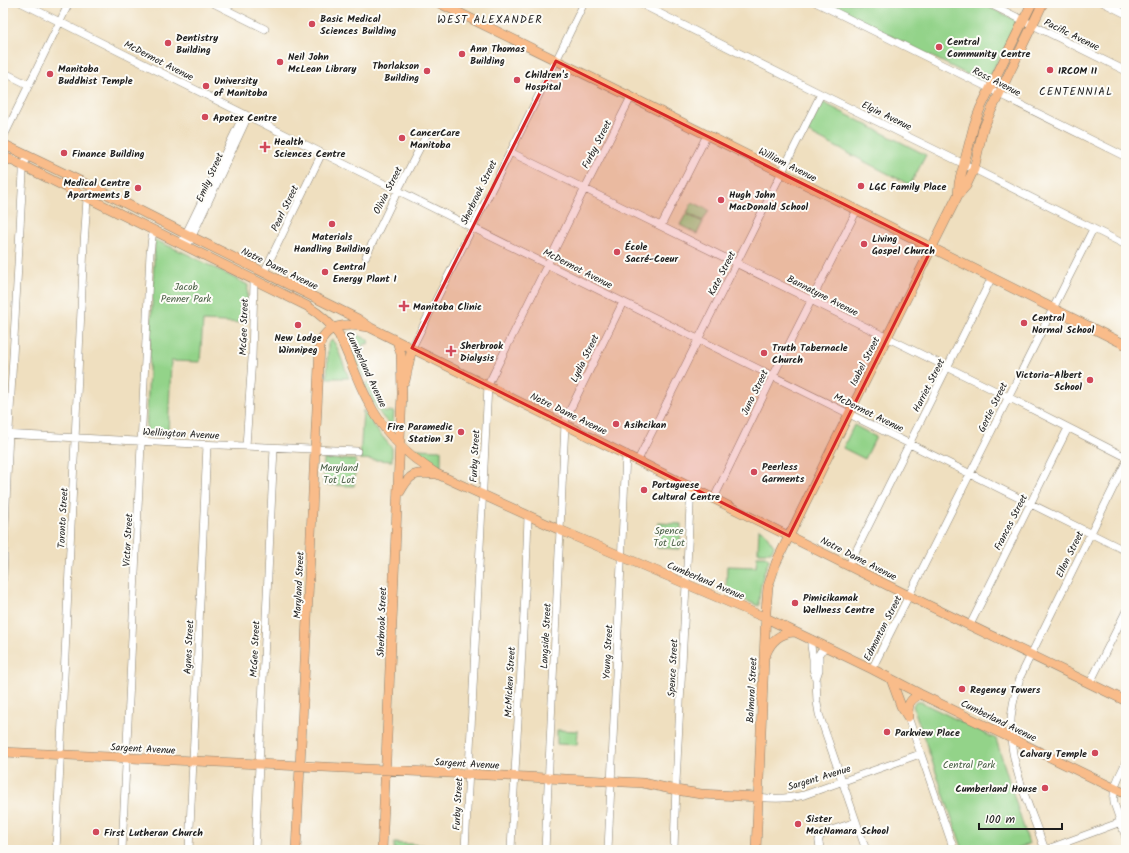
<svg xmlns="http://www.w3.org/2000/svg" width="1129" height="853" viewBox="0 0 1129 853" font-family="Kalam,sans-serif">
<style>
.green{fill:#93d389;stroke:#587852}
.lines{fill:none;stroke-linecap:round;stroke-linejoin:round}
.minor-casing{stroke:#867e6e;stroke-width:8}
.major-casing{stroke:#867e6e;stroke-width:10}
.minor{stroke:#fff;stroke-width:7}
.major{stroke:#f9bc8a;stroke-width:9}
.marked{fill:#d62828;fill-opacity:0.2;stroke:#d62828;stroke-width:3;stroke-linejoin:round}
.poi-dot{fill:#d1495b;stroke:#fdfcf7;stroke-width:1.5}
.labels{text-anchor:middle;stroke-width:4;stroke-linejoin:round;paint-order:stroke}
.poi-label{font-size:10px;font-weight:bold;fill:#1c1c1c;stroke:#fdfcf7;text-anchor:start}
.street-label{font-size:10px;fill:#1c1c1c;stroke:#fdfcf7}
.park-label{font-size:10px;fill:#465c42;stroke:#fdfcf7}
.neighbourhood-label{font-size:11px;letter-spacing:1px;fill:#1c1c1c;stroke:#fdfcf7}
</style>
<rect width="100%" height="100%" fill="#fdfcf7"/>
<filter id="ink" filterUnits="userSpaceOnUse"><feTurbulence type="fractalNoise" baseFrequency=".025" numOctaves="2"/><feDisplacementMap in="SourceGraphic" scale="8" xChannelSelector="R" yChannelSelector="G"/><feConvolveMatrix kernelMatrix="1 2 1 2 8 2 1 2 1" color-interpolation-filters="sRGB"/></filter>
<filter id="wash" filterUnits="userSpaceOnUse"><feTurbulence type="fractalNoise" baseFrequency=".012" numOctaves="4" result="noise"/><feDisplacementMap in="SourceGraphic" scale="16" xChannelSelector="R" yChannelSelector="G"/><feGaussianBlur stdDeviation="0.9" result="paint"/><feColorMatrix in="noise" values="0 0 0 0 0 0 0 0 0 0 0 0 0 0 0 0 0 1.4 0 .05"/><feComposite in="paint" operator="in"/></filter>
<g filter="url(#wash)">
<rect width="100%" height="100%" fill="#efdfbf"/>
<path class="green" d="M 826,3 L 980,3 L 1018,21 L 986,84 Z
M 822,102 L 926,155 L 910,185 L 807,132 Z
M 692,202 L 709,210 L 703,221 L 687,213 Z
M 686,214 L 703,222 L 697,234 L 680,225 Z
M 155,240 L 187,254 L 248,285 L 246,323 L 203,321 L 200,362 L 171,361 L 168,436 L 146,435 Z
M 350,333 L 358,335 L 369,340 L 368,344 L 363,344 L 362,369 L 367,370 L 367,374 L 364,377 L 361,373 L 345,335 Z
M 332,340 L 336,345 L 349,378 L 327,378 L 328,344 Z
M 368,382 L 374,393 L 380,398 L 377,401 L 385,413 L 389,411 L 394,412 L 393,424 C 382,424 370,395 365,385 L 366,383 Z
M 363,410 L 377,430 L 392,448 L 392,461 L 360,459 Z
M 854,425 L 876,437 L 865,459 L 843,448 Z
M 415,449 L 441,450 L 441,467 L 439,467 L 427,460 Z
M 324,459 L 356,460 L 354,486 L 323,485 Z
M 658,523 L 681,524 L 680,549 L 657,548 Z
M 759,529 L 765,533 L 774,546 L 771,552 L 758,552 Z
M 757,556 L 765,556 L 768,558 L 769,561 C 762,574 759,591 759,606 L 726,592 L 727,566 L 756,567 Z
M 916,702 L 921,702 L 996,739 L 1029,844 L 1014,850 L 963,850 L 914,709 L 913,705 Z
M 557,730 L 578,731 L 577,745 L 557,744 Z
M 394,843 L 424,845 L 424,850 L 394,850 Z"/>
</g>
<g filter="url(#ink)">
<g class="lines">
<g class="minor-casing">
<path id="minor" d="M 22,3 L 322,153 L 1126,551
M 213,3 L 265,29
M 639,3 L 821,94 L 964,164 L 1126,245
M 817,3 L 987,87 L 1003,96 L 1126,157
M 988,3 L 1126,71
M 1104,3 L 1126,14
M 3,72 L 29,85
M 3,138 L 69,3
M 510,152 L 1008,397 L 1126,457
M 661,226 L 707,135
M 181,244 L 244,114
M 187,247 L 248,116
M 366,256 L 398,190 L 427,134
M 264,272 L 322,153
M 412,348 L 556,61 L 584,3
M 3,434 L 175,443 L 357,451
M 246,446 L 252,358 L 254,281
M 638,460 L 821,94
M 714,498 L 773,376 L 857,210
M 849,565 L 992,277
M 3,578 L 9,430 L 23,173 L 23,167 L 28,156
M 970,625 L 1068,428
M 811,639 L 811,646 L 813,659 L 813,669 L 816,679 L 817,702 L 819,714 L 866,850
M 872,669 L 1093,229
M 816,679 L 819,670 L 819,654 L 821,651 L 827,647
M 1090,683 L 1126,611
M 908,717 L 954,850
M 1126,762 C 1120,775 1112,787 1114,803 L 1126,838
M 758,797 C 774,799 788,799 804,795 L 920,754
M 1121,822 L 1045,850 C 1033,815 1014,775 1011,738 C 1009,716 1014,695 1021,675 L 1126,462
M 56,850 L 84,245 L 87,199 L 93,188
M 122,850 L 150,253 L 152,237 L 154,231
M 189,850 L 207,445
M 255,850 L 274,448
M 465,850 L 488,385 L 585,188 L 631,97
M 511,850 C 516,738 525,627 528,515
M 545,850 L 565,424 L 567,416 L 623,302
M 608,850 L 626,454
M 674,850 L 676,783 L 691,486
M 821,850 C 818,841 817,838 825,832 L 856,822"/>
</g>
<g class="major-casing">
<path id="major" d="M 439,3 L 631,97 L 1126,345
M 3,144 L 105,193 L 186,234 L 332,306 L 358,319 L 371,328 L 909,596 L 1126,701
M 3,156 L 307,306 C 320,314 330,322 339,335 C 349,355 356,378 367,399 C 382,431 408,456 437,474 L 560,530 L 766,618 L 872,669 L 920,694 L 1126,794
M 958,195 L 959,183 L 974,125 L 980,109 L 1032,3
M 405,381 L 412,348
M 400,492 C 410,473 415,472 436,474
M 766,654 C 771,641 780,633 794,632
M 891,679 L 901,706 L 908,717
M 908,717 C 908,704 908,701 920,694
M 3,752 L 259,764 L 429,772 L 643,783 L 676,790 L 701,794 L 758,797
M 296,850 L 320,345 C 325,322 351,324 368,327
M 382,850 L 402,394 L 401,354 L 397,341
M 756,850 L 766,611 L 768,587 L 776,563 L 831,450 L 958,195 L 966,186 L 974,169 L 983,129 L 991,111 L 1043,3"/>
</g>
<use href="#minor" class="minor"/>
<use href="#major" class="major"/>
</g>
</g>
<path class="marked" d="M 556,61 L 932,248 L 789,536 L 412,348 Z"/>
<g class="poi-dot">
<circle cx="312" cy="24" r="4"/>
<circle cx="168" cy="43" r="4"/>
<circle cx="939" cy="47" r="4"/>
<circle cx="462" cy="54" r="4"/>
<circle cx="280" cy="62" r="4"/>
<circle cx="1050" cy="70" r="4"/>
<circle cx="427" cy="71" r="4"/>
<circle cx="50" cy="74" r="4"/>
<circle cx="517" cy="80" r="4"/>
<circle cx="206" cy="86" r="4"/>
<circle cx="205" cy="117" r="4"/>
<circle cx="402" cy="138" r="4"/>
<path d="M263 141h4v4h4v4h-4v4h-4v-4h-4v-4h4z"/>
<circle cx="64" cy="153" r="4"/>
<circle cx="861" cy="186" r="4"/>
<circle cx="138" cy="188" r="4"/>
<circle cx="721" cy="200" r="4"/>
<circle cx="332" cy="224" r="4"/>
<circle cx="864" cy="244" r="4"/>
<circle cx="617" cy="252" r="4"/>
<circle cx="325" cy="272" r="4"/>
<path d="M402 300h4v4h4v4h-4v4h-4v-4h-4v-4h4z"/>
<circle cx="1024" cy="323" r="4"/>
<circle cx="298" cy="325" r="4"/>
<path d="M449 345h4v4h4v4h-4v4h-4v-4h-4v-4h4z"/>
<circle cx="764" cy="353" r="4"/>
<circle cx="1090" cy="380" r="4"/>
<circle cx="616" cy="424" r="4"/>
<circle cx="461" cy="432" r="4"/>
<circle cx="754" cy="472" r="4"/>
<circle cx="644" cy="490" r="4"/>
<circle cx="795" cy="603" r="4"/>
<circle cx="962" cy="689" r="4"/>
<circle cx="887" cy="732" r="4"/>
<circle cx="1095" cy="753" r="4"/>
<circle cx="1045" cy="788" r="4"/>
<circle cx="798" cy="824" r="4"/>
<circle cx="96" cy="832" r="4"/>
</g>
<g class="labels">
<g class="poi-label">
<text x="320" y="22">Basic Medical<tspan x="320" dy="12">Sciences Building</tspan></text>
<text x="176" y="41">Dentistry<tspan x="176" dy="12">Building</tspan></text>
<text x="947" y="45">Central<tspan x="947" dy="12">Community Centre</tspan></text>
<text x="470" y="52">Ann Thomas<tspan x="470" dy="12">Building</tspan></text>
<text x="288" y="60">Neil John<tspan x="288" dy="12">McLean Library</tspan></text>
<text x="419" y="69" text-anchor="end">Thorlakson<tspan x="419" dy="12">Building</tspan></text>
<text x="58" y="72">Manitoba<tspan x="58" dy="12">Buddhist Temple</tspan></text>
<text x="1058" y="74">IRCOM II</text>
<text x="525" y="78">Children's<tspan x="525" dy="12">Hospital</tspan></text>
<text x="214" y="84">University<tspan x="214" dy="12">of Manitoba</tspan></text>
<text x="213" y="121">Apotex Centre</text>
<text x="410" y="136">CancerCare<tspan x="410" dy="12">Manitoba</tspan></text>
<text x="274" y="145">Health<tspan x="274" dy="12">Sciences Centre</tspan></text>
<text x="72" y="157">Finance Building</text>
<text x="130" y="186" text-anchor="end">Medical Centre<tspan x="130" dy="12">Apartments B</tspan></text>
<text x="869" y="190">LGC Family Place</text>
<text x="729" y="198">Hugh John<tspan x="729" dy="12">MacDonald School</tspan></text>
<text x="332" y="240" text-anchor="middle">Materials<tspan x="332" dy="12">Handling Building</tspan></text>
<text x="872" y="242">Living<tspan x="872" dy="12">Gospel Church</tspan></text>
<text x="625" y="250">École<tspan x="625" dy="12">Sacré-Coeur</tspan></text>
<text x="333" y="270">Central<tspan x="333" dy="12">Energy Plant I</tspan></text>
<text x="413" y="310">Manitoba Clinic</text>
<text x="1032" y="321">Central<tspan x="1032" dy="12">Normal School</tspan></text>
<text x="298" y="341" text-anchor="middle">New Lodge<tspan x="298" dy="12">Winnipeg</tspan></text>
<text x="460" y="349">Sherbrook<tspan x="460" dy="12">Dialysis</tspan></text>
<text x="772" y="351">Truth Tabernacle<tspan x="772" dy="12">Church</tspan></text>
<text x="1082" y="378" text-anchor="end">Victoria-Albert<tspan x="1082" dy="12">School</tspan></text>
<text x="624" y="428">Asihcikan</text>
<text x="453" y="430" text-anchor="end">Fire Paramedic<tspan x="453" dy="12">Station 31</tspan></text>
<text x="762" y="470">Peerless<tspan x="762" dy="12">Garments</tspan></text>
<text x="652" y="488">Portuguese<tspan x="652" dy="12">Cultural Centre</tspan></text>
<text x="803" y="601">Pimicikamak<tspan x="803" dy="12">Wellness Centre</tspan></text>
<text x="970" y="693">Regency Towers</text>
<text x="895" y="736">Parkview Place</text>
<text x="1087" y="757" text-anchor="end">Calvary Temple</text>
<text x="1037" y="792" text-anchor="end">Cumberland House</text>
<text x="806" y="822">Sister<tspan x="806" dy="12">MacNamara School</tspan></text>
<text x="104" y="836">First Lutheran Church</text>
</g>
<g class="street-label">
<text transform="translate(1072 34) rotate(26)" y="4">Pacific Avenue</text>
<text transform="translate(159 60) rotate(27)" y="4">McDermot Avenue</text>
<text transform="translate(997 81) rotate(27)" y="4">Ross Avenue</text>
<text transform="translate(887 115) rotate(26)" y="4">Elgin Avenue</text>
<text transform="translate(596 144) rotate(-63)" y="4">Furby Street</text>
<text transform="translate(788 164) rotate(27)" y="4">William Avenue</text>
<text transform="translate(209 177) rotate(-66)" y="4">Emily Street</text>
<text transform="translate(387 190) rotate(-63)" y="4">Olivia Street</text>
<text transform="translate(478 192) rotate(-64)" y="4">Sherbrook Street</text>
<text transform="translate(284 208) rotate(-64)" y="4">Pearl Street</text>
<text transform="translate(280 268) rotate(26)" y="4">Notre Dame Avenue</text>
<text transform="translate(578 268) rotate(27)" y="4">McDermot Avenue</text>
<text transform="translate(721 273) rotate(-63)" y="4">Kate Street</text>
<text transform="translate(823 295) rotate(27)" y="4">Bannatyne Avenue</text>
<text transform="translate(243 327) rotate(-88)" y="4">McGee Street</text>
<text transform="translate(584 358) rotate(-64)" y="4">Lydia Street</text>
<text transform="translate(864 361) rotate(-63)" y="4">Isabel Street</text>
<text transform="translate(367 369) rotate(65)" y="4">Cumberland Avenue</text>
<text transform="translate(928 385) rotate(-63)" y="4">Harriet Street</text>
<text transform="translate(754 392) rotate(-64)" y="4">Juno Street</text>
<text transform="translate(992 407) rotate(-64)" y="4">Gertie Street</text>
<text transform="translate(869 412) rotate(26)" y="4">McDermot Avenue</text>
<text transform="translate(569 413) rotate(26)" y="4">Notre Dame Avenue</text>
<text transform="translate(181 433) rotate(3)" y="4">Wellington Avenue</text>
<text transform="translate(474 456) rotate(-87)" y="4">Furby Street</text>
<text transform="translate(62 518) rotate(-87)" y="4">Toronto Street</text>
<text transform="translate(1010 522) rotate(-63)" y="4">Frances Street</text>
<text transform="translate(127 540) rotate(-87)" y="4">Victor Street</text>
<text transform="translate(1069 554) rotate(-64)" y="4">Ellen Street</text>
<text transform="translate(859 558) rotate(27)" y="4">Notre Dame Avenue</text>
<text transform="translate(706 580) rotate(23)" y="4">Cumberland Avenue</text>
<text transform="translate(298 585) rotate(-87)" y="4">Maryland Street</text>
<text transform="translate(381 622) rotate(-88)" y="4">Sherbrook Street</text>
<text transform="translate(882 628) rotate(-63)" y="4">Edmonton Street</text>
<text transform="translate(545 636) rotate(-87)" y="4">Langside Street</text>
<text transform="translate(188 647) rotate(-87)" y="4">Agnes Street</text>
<text transform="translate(254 649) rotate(-87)" y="4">McGee Street</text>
<text transform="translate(607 652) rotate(-87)" y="4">Young Street</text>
<text transform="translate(672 668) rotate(-87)" y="4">Spence Street</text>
<text transform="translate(509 682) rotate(-87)" y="4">McMicken Street</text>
<text transform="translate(751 690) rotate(-87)" y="4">Balmoral Street</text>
<text transform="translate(999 720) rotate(26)" y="4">Cumberland Avenue</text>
<text transform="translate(143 748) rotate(3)" y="4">Sargent Avenue</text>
<text transform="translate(467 763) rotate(3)" y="4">Sargent Avenue</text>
<text transform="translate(819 777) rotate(-17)" y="4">Sargent Avenue</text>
<text transform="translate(457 804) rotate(-87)" y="4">Furby Street</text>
</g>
<g class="park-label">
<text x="186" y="290">Jacob<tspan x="186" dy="12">Penner Park</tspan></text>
<text x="339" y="471">Maryland<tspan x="339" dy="12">Tot Lot</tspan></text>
<text x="669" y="534">Spence<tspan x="669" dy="12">Tot Lot</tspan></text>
<text x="969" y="768">Central Park</text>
</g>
<g class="neighbourhood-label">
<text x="490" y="23">WEST ALEXANDER</text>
<text x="1076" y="95">CENTENNIAL</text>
</g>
</g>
<rect width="1129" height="853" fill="none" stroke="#fdfcf7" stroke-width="16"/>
<path d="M979 823v6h83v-6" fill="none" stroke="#1c1c1c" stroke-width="2"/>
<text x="985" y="823" font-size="12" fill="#1c1c1c" stroke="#fdfcf7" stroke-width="3" paint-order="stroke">100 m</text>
</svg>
